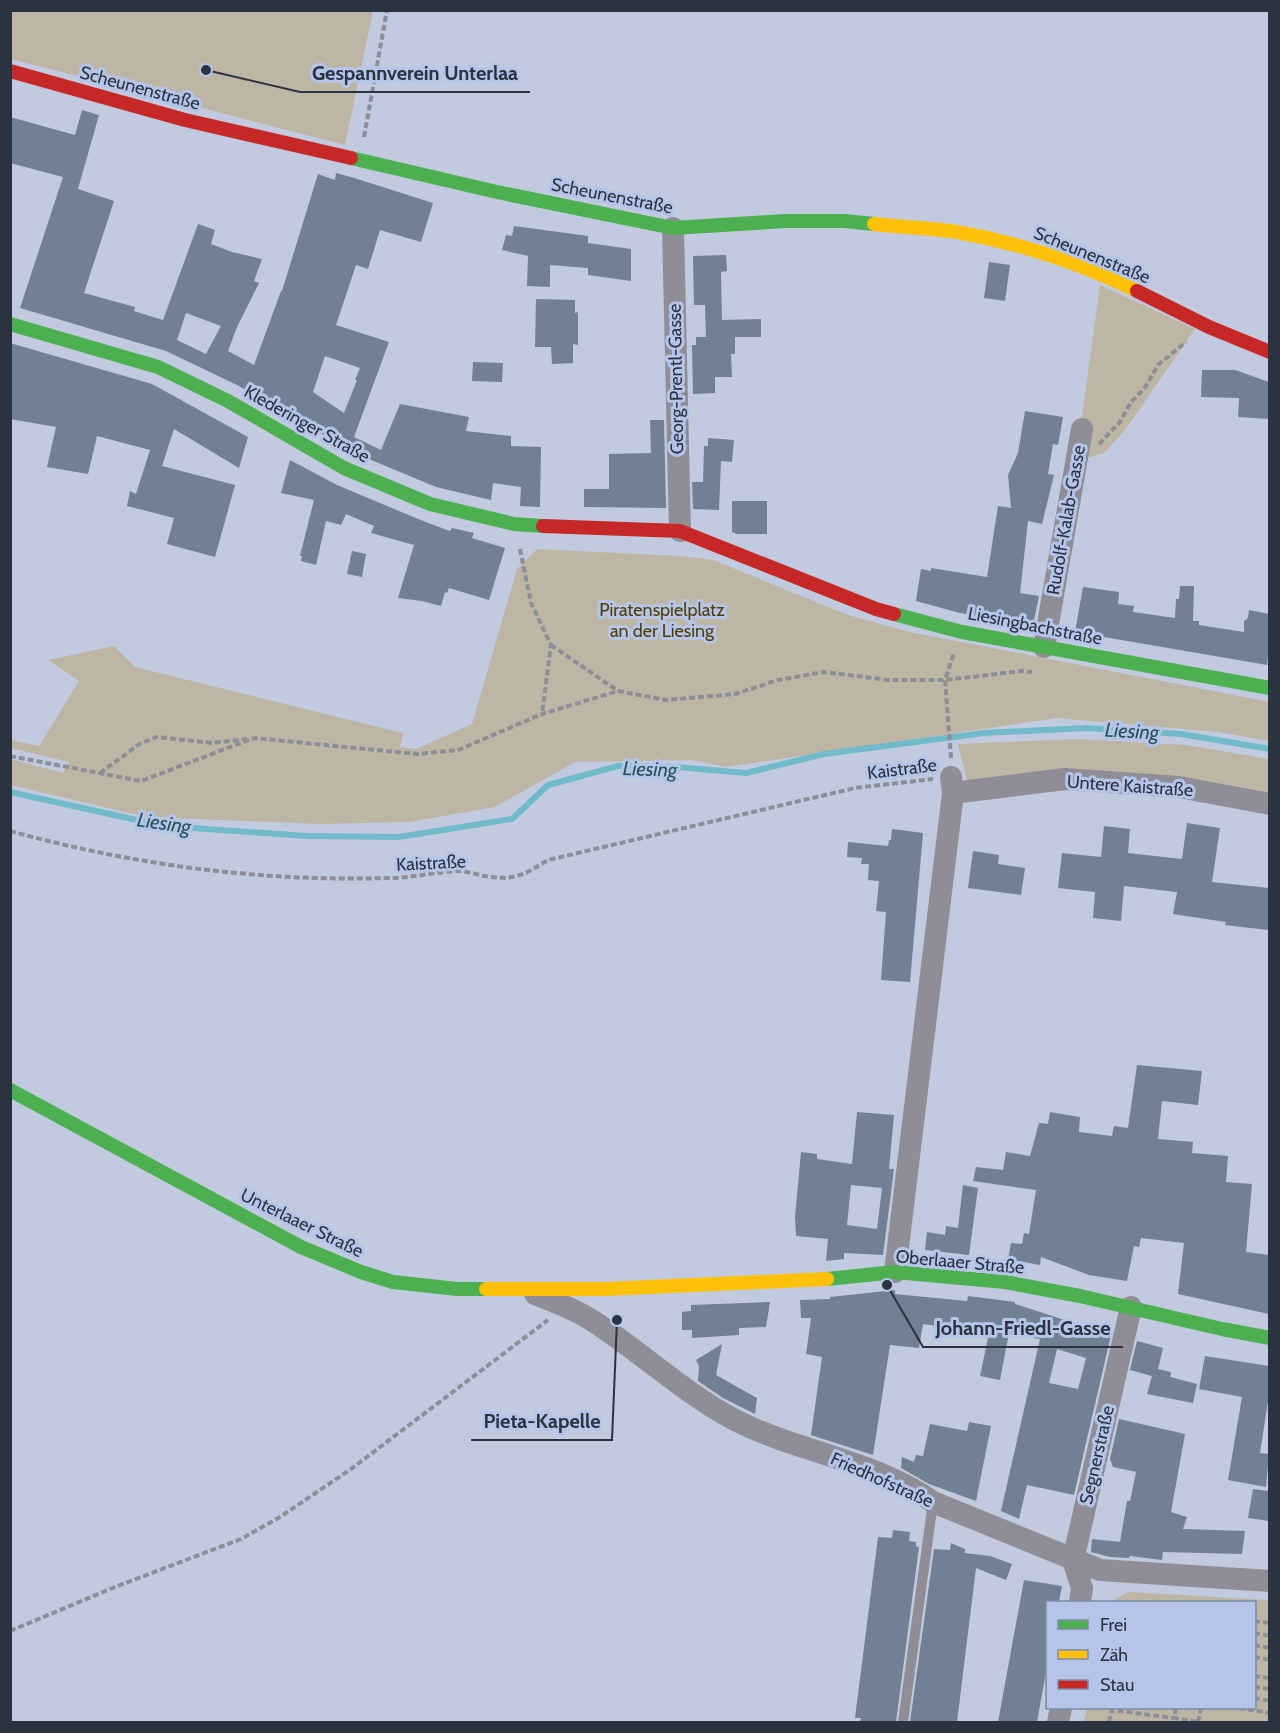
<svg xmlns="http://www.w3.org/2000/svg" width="1280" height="1733" viewBox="0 0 1280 1733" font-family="Cabin,sans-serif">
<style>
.green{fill:#beb6a5}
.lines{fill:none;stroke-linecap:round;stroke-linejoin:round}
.stream{stroke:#70bac9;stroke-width:6}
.building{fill:#718092;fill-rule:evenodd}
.path{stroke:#8d8e97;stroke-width:4;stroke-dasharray:6 3;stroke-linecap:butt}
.lane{stroke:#8f8e97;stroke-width:10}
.street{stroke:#8f8e97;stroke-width:22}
.fast{stroke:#4caf50;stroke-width:14}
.slow{stroke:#ffc107;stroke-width:14}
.jam{stroke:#c62828;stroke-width:14}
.labels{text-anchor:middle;stroke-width:6;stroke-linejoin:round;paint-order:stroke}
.street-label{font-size:18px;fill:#2b3240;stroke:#b5c5ea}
.park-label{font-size:18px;fill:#523e02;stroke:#b5c5ea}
.water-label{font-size:20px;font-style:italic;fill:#265358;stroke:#b5c5ea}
.leader{fill:none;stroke:#2b3240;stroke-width:2}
.callout-dot{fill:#2b3240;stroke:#b5c5ea;stroke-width:2}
.callout-label{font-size:20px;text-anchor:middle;font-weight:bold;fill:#2b3240;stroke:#b5c5ea;stroke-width:6;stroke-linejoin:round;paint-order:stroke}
</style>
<rect width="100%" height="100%" fill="#c1cade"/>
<path class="green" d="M 10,11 L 373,11 L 345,145 L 11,59 Z
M 1100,285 L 1195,329 L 1125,430 L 1104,453 L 1087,458 L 1093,427 L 1081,424 Z
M 537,549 L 680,556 L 713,560 L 848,615 L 910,632 L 1270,702 L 1269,741 L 1218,732 L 1056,718 L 726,767 L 692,760 L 575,762 L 495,807 L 409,822 L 319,824 L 146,817 L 11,785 L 11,759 L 63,773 L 69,762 L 11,748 L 11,740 L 39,746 L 79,681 L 48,660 L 114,646 L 135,667 L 403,733 L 400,747 L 416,749 L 472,724 L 517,569 Z
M 1079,739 L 1186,745 L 1269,759 L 1269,793 L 967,781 L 958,744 Z
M 1128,1592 L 1269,1600 L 1269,1722 L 1084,1722 L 1087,1708 L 1254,1708 L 1254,1602 L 1111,1602 Z"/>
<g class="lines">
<path class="stream" d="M 10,792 L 164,826 L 307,836 L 399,837 L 512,819 L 548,785 L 618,766 L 676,767 L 746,773 L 824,754 L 984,733 L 1086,728 L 1181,734 L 1270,749"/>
</g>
<path class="building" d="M 82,110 L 99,115 L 78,189 L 114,201 L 84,293 L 135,307 L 134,311 L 163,320 L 198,224 L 215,230 L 211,244 L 232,252 L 262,259 L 254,281 L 259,283 L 237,327 L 228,351 L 254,365 L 281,291 L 282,291 L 318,174 L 335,180 L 336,173 L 351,177 L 433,203 L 421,242 L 380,230 L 368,269 L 356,265 L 336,325 L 389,342 L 354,437 L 381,450 L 400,404 L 469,417 L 466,431 L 511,436 L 511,446 L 541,447 L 540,507 L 520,506 L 521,487 L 493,483 L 491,500 L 436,487 L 352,452 L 237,385 L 166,351 L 20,308 L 63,177 L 10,163 L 10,117 L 75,135 ZM 186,313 L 221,326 L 206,354 L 177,340 ZM 325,356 L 360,368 L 355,380 L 357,380 L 344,413 L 313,392 Z
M 514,226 L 588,236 L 588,243 L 631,249 L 631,281 L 588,275 L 588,268 L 550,265 L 550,287 L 527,286 L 528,256 L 502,250 L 506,235 L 512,236 Z
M 726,255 L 727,271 L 721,272 L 722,320 L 761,319 L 761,337 L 735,337 L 735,354 L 731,354 L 732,377 L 715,377 L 715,393 L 693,394 L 692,345 L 696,345 L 696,337 L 706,337 L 705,305 L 694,305 L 693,256 Z
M 989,262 L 1010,265 L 1005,301 L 984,298 Z
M 536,299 L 575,300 L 575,313 L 578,312 L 578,345 L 573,344 L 573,363 L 552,364 L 551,347 L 535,347 Z
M 10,343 L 152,384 L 248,437 L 239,468 L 174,429 L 162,466 L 235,485 L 215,557 L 167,544 L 174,518 L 127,506 L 130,491 L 136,494 L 150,450 L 97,436 L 88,474 L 47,467 L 56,427 L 10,419 Z
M 473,362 L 503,363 L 502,382 L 472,381 Z
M 1202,370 L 1235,370 L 1269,382 L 1269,419 L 1238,417 L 1239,398 L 1201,397 Z
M 1025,411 L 1063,417 L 1058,445 L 1053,444 L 1048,474 L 1054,475 L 1042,524 L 1028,521 L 1020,593 L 1039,596 L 1033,625 L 960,613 L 916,601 L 921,569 L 931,571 L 931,568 L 987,577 L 998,506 L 1011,508 L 1008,475 L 1018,453 Z
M 650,420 L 664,420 L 666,508 L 584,507 L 584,489 L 609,489 L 609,454 L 651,453 Z
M 708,438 L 734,440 L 732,462 L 721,461 L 719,510 L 693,509 L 692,482 L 703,482 L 704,446 L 708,446 Z
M 290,460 L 337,485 L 423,521 L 450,531 L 452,528 L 474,533 L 472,538 L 505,548 L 489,600 L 449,588 L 447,593 L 445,592 L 441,606 L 422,601 L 398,598 L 414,545 L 371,533 L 374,526 L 346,514 L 341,525 L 326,521 L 316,565 L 301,561 L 302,556 L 300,556 L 314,500 L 281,493 Z
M 732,501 L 767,501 L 767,534 L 737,534 L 732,532 Z
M 352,551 L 366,554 L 362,577 L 347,574 Z
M 1180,586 L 1194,586 L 1193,621 L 1199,621 L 1199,625 L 1244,632 L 1244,621 L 1248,618 L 1249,610 L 1269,614 L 1269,647 L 1267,665 L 1075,632 L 1083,587 L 1119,592 L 1118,604 L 1134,606 L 1133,612 L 1175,618 L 1176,599 L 1179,599 Z
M 1187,823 L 1220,828 L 1212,882 L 1269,888 L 1268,930 L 1225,925 L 1226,922 L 1173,914 L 1177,892 L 1124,886 L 1121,921 L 1093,918 L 1095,892 L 1058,888 L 1062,853 L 1101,857 L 1104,826 L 1130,829 L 1128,853 L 1182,859 Z
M 892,829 L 923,833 L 910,982 L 881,980 L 886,912 L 876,911 L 879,881 L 868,880 L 869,864 L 861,864 L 862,858 L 847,857 L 848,842 L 888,846 L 889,840 L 891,840 Z
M 973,851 L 999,855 L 998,864 L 1025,868 L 1021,895 L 968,888 Z
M 1137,1065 L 1202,1071 L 1198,1105 L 1162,1101 L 1158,1139 L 1193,1142 L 1192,1153 L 1228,1156 L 1226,1182 L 1252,1184 L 1246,1252 L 1269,1255 L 1269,1314 L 1178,1294 L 1184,1243 L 1141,1238 L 1139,1247 L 1134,1246 L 1127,1281 L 1089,1275 L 1041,1257 L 1040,1265 L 1008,1259 L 1011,1243 L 1022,1244 L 1024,1233 L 1029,1234 L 1036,1190 L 973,1181 L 976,1167 L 1003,1170 L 1006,1152 L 1030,1156 L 1039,1123 L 1048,1124 L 1050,1112 L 1080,1117 L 1079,1132 L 1112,1136 L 1114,1126 L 1128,1128 Z
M 857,1112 L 894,1115 L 889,1169 L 894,1169 L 883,1255 L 844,1253 L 844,1259 L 826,1261 L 828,1239 L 796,1236 L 795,1217 L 801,1152 L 817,1154 L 817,1159 L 852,1164 ZM 851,1185 L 882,1188 L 877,1229 L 847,1225 Z
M 963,1185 L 978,1188 L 969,1255 L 925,1250 L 927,1232 L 945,1235 L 946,1226 L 958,1228 Z
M 895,1290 L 895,1294 L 967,1301 L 968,1296 L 1015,1302 L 1015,1304 L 1111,1335 L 1074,1495 L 1027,1485 L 1019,1519 L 1001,1511 L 1040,1339 L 1009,1333 L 1000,1380 L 980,1376 L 989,1333 L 951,1330 L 952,1328 L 923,1324 L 919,1348 L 890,1345 L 873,1455 L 811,1435 L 822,1357 L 806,1354 L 811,1318 L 801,1318 L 800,1300 L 830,1299 L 830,1297 ZM 1057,1349 L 1086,1358 L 1078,1389 L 1049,1383 Z
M 770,1302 L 766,1327 L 739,1328 L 739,1335 L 692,1338 L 692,1330 L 682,1330 L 682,1312 L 691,1311 L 691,1305 Z
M 1137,1341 L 1163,1348 L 1158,1369 L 1171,1372 L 1170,1377 L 1197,1384 L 1193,1403 L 1147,1394 L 1152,1376 L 1130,1370 Z
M 722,1344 L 716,1375 L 757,1398 L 755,1414 L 723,1398 L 698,1381 L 699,1366 L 696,1360 Z
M 1205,1356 L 1269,1366 L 1269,1395 L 1260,1453 L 1269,1454 L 1266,1487 L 1228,1480 L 1242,1397 L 1199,1389 Z
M 1119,1419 L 1185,1434 L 1171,1512 L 1187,1517 L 1183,1529 L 1245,1531 L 1242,1554 L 1163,1552 L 1162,1560 L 1130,1556 L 1129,1558 L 1110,1557 L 1091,1552 L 1092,1539 L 1120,1542 L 1127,1501 L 1130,1501 L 1136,1472 L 1113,1467 L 1110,1459 Z
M 969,1422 L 991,1426 L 976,1501 L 929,1484 L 901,1468 L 902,1457 L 914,1462 L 916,1455 L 923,1456 L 930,1424 L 967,1431 Z
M 1253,1489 L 1269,1491 L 1269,1521 L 1248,1518 Z
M 893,1530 L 910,1532 L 909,1541 L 916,1542 L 916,1546 L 919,1547 L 896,1722 L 860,1722 L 861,1718 L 855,1718 L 878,1537 L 892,1538 Z
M 951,1543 L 965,1549 L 965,1553 L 990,1556 L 1012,1564 L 1006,1580 L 976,1568 L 957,1722 L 910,1722 L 934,1549 L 950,1550 Z
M 1024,1580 L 1062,1586 L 1059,1602 L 1047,1602 L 1047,1666 L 1037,1722 L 998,1722 Z"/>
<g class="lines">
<path class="path" d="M 364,137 L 387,10
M 1099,444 L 1120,422 L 1131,402 L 1144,389 L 1158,365 L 1186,342
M 520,549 L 531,603 L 551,645 L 542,714
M 551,645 L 618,691
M 10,756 L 141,781 L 254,738 L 417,754 L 458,750 L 542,714 L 618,691 L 666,700 L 735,694 L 778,680 L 824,672 L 888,680 L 945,680 L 1022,671 L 1032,672
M 951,758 L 945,680 L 954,653
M 100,773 L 141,743 L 157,737 L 212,743 L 247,739
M 10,831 C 133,865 262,882 389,878 C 412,878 435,872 457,871 C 466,871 476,874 484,876 C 514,881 524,875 548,860 L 855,788 L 933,779
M 1254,1621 L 1270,1623
M 10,1631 L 115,1587 L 241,1539 L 280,1517 L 351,1469 L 548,1320
M 1254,1633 L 1270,1636
M 1254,1645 L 1270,1648
M 1254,1657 L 1270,1660
M 1254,1676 L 1270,1678
M 1254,1687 L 1270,1689
M 1254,1698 L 1270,1701
M 1176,1708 L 1174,1718 L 1198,1722
M 1239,1708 L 1270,1713
M 1109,1722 L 1112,1710 L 1174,1718
M 1198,1722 L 1201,1708"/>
<path class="lane" d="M 903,1722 L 933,1502"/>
<path class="street" d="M 673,228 L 680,531
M 1044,647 L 1082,429
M 953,793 L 1065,779 L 1179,787 L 1270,804
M 895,1272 L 953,793 L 951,777
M 535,1294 C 555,1302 575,1309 593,1321 C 641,1352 684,1393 735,1420 C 797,1452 877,1461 933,1502 L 1100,1570 L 1270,1581
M 1080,1602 L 1082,1588 L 1073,1560 L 1131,1307
M 1058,1722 L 1061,1708"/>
<path class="fast" d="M 351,158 L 497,192 L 673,228 L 786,221 L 844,221 L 874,224
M 10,324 L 158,367 L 228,401 L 344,468 L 430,504 L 514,524 L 543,526
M 894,614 L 962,632 L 1270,688
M 10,1090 L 301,1247 L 361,1272 L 393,1282 L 457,1289 L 486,1289
M 827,1279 L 895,1272 L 1005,1282 L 1080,1296 L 1222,1329 L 1270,1338"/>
<path class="slow" d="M 874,224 C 901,227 930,228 957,232 C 1019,243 1081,263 1137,291
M 486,1289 L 606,1289 L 827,1279"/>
<path class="jam" d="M 10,71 L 185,120 L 351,158
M 1137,291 L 1209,327 L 1270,352
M 543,526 L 680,531 L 876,609 L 894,614"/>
</g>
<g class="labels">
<g class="street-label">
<text transform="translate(140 88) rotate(15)" y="6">Scheunenstraße</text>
<text transform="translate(612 196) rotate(11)" y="6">Scheunenstraße</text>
<text transform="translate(1092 255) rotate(22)" y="6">Scheunenstraße</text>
<text transform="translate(676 379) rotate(-91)" y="6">Georg-Prentl-Gasse</text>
<text transform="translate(307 424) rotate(29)" y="6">Klederinger Straße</text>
<text transform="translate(1066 520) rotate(-80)" y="6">Rudolf-Kalab-Gasse</text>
<text transform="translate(1035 626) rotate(11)" y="6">Liesingbachstraße</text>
<text transform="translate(902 769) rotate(-7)" y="6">Kaistraße</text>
<text transform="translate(1130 786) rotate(4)" y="6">Untere Kaistraße</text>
<text transform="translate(431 863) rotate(-3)" y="6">Kaistraße</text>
<text transform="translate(302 1223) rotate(26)" y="6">Unterlaaer Straße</text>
<text transform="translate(960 1262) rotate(5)" y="6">Oberlaaer Straße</text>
<text transform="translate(1097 1455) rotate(-77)" y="6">Segnerstraße</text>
<text transform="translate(882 1480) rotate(24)" y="6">Friedhofstraße</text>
</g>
<g class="park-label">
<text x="662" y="616">Piratenspielplatz<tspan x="662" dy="21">an der Liesing</tspan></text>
</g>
<g class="water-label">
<text transform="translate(1132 731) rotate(3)" y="7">Liesing</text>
<text transform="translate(650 769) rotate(2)" y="7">Liesing</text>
<text transform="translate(164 823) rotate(8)" y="7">Liesing</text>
</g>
</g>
<path class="leader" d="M206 70L300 92H530M887 1285L923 1347H1123M617 1320L612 1440H471"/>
<g class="callout-dot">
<circle cx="206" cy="70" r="6"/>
<circle cx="887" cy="1285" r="6"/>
<circle cx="617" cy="1320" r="6"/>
</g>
<g class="callout-label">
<text x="415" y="80">Gespannverein Unterlaa</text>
<text x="1023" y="1335">Johann-Friedl-Gasse</text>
<text x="542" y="1428">Pieta-Kapelle</text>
</g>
<rect width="1280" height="1733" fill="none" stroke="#2b3240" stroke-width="24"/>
<rect x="1046" y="1601" width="210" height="108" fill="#b5c5ea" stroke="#7e8aa6" stroke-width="1.5"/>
<rect x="1058" y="1620" width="30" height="9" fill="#4caf50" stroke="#7e8aa6" stroke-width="1.5"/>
<text x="1100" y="1631" font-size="18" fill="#2b3240">Frei</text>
<rect x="1058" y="1650" width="30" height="9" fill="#ffc107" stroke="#7e8aa6" stroke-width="1.5"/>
<text x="1100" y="1661" font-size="18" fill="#2b3240">Zäh</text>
<rect x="1058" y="1680" width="30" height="9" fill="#c62828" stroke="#7e8aa6" stroke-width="1.5"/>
<text x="1100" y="1691" font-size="18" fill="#2b3240">Stau</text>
</svg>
